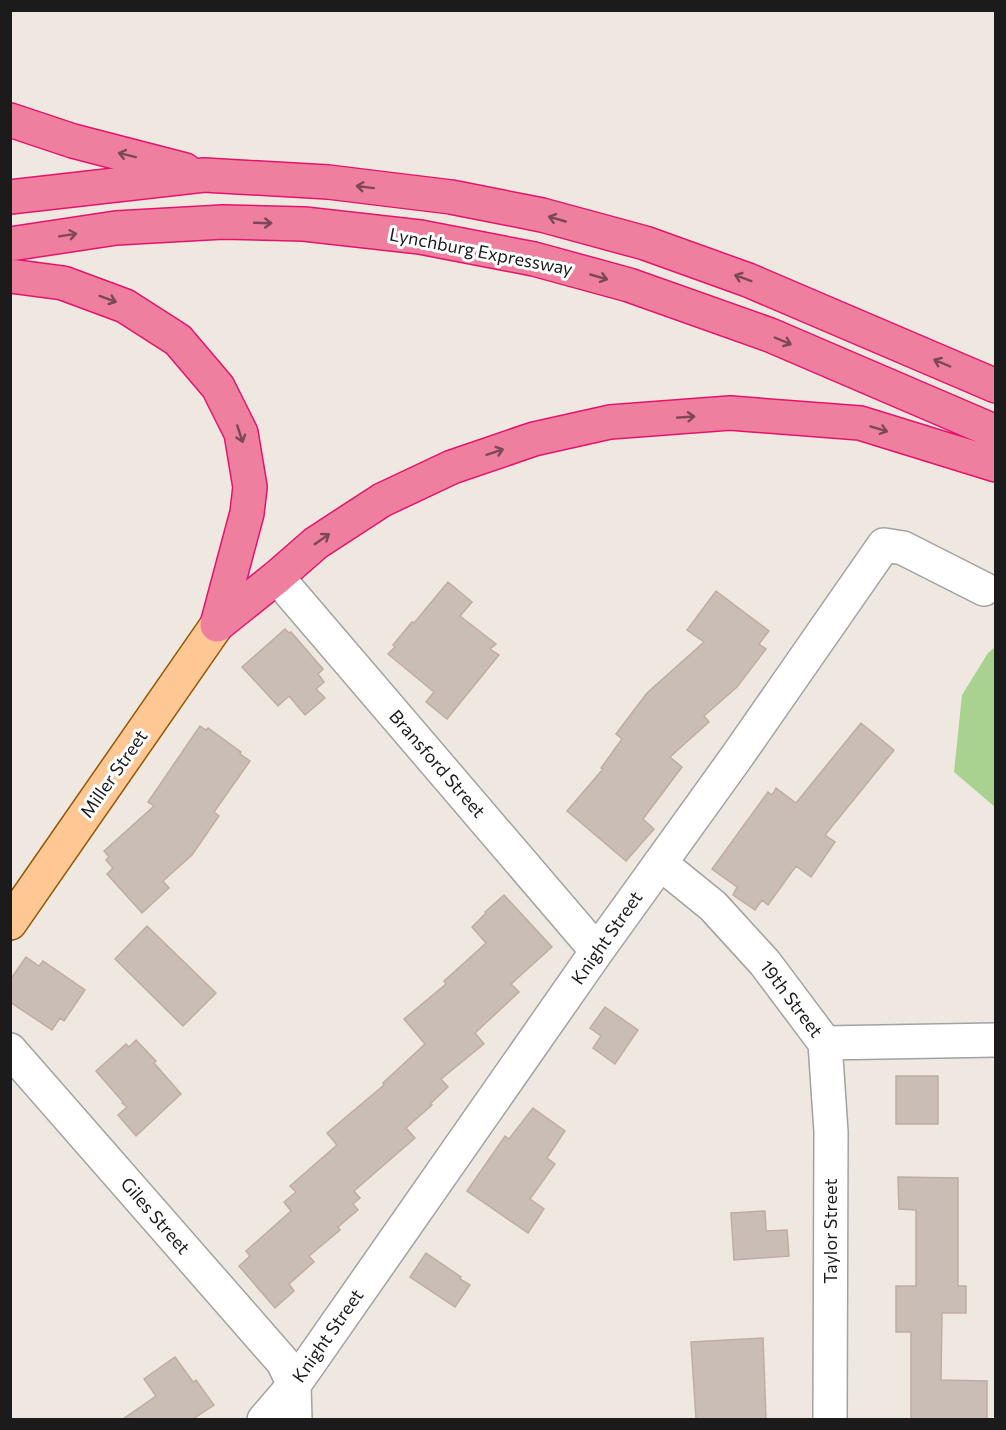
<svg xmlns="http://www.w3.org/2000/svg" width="1006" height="1430" viewBox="0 0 1006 1430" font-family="Commissioner,sans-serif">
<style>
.forest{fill:#a9d290}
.building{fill:#cabdb6;stroke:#c1aca1;stroke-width:1.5}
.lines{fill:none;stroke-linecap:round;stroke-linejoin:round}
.minor-casing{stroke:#a2a2a2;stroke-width:36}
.major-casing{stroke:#935500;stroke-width:36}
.highway-casing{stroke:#e6136e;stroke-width:36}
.minor{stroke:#fff;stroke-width:33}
.major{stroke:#ffc794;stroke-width:33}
.highway{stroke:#ee7f9e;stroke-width:33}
.oneway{stroke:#7a4856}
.labels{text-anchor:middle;stroke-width:6;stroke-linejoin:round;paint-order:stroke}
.street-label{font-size:18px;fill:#1b1b1b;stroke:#fff}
</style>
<rect width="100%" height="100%" fill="#eee8e0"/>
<path class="forest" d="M 995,647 L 995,807 L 954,772 L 962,695 L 988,653 Z"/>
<path class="building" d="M 448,582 L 472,602 L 460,616 L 496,644 L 490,649 L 499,655 L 447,719 L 426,702 L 434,692 L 388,654 L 395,647 L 393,645 L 412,622 L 414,623 Z
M 716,591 L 769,631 L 759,644 L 766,649 L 737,687 L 704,716 L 709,722 L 670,757 L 682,767 L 643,819 L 654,829 L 626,861 L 567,811 L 603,769 L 601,768 L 622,739 L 616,734 L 647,693 L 704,642 L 687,630 Z
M 285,629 L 289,633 L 291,632 L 323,669 L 318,674 L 324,682 L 316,689 L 325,698 L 305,715 L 289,696 L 278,706 L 242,667 Z
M 861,723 L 894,750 L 825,835 L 835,842 L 811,877 L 796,866 L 768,905 L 762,900 L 755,910 L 733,895 L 737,887 L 712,869 L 768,792 L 772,795 L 776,788 L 796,803 Z
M 200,726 L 206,730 L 208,728 L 241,752 L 240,754 L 250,761 L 214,812 L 219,816 L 192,855 L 163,881 L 169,888 L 142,913 L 107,874 L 113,868 L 106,860 L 109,857 L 104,851 L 154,806 L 148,802 Z
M 504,895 L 552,947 L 511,984 L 519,992 L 475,1033 L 484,1044 L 441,1079 L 448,1087 L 430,1104 L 432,1105 L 406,1128 L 415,1138 L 354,1191 L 360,1198 L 353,1204 L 358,1210 L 338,1227 L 340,1230 L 309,1256 L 314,1262 L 289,1284 L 294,1291 L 275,1308 L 239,1266 L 250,1256 L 246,1251 L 291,1211 L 284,1202 L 296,1192 L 290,1186 L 337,1145 L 327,1133 L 384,1085 L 383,1083 L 425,1044 L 404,1019 L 446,984 L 444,981 L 486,943 L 472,927 L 486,913 L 485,912 Z
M 147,926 L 216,993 L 183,1026 L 115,959 Z
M 26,957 L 39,966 L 43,961 L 85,990 L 64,1021 L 60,1018 L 52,1030 L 10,1002 L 10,980 Z
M 605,1007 L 638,1030 L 615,1064 L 593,1048 L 601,1036 L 590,1028 Z
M 136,1040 L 156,1061 L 154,1063 L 181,1094 L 136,1136 L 118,1115 L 127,1107 L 122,1103 L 123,1102 L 96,1071 L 126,1044 L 129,1047 Z
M 896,1076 L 938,1076 L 938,1124 L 896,1124 Z
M 533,1108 L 565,1131 L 547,1158 L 555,1164 L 530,1199 L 544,1209 L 528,1233 L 467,1191 L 505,1136 L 509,1139 Z
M 898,1177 L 958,1178 L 958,1286 L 966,1286 L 966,1313 L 942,1313 L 941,1380 L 987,1381 L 987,1419 L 911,1419 L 911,1332 L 896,1332 L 896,1286 L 916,1286 L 916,1210 L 899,1209 Z
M 765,1211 L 766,1231 L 787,1230 L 789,1256 L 734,1260 L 731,1213 Z
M 426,1253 L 461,1277 L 460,1279 L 470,1285 L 455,1307 L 410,1277 Z
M 763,1338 L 766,1419 L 696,1419 L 691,1342 Z
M 175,1357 L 193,1382 L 196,1380 L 214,1405 L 193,1419 L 123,1419 L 156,1396 L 144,1379 Z"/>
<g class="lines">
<g class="minor-casing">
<path id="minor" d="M 277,577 L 597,951
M 660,863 L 713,906 L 765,963 L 825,1043 L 996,1040
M 825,1043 L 831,1132 L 830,1420
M 10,1050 L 283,1362 L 294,1385 L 295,1420
M 264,1420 L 294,1385 L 597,951 L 738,755 L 884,545 L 903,548 L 984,589"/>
</g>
<g class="major-casing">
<path id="major" d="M 10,923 L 217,625"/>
</g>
<g class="highway-casing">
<path id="highway" d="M 10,120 L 73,141 L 185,170
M 10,197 L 204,175 L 328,182 L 451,197 L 542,215 L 645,243 L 748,280 L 996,386
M 10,244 L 116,228 L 223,222 L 304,224 L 420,237 L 534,259 L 629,285 L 770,335 L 996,432
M 10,276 L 63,283 L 125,306 L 178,340 L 218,387 L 241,433 L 250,487 L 247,513 L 217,625
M 217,625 L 277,577 L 316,543 L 382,500 L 452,467 L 534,439 L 610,422 L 730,413 L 860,423 L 996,465"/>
</g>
<use href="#minor" class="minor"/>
<use href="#major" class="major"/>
<use href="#highway" class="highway"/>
</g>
<defs><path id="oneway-shaft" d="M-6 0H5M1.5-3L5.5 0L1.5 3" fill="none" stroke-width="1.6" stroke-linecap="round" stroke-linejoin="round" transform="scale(1.5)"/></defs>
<g class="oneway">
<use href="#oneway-shaft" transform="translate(127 155) rotate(-166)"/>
<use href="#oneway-shaft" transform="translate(365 187) rotate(-173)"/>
<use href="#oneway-shaft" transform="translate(557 219) rotate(-164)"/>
<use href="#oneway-shaft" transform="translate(263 223) rotate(2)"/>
<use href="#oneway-shaft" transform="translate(68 235) rotate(-9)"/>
<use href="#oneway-shaft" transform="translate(599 277) rotate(16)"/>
<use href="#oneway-shaft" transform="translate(743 278) rotate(-160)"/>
<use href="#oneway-shaft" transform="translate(108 299) rotate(20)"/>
<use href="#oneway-shaft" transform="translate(783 341) rotate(23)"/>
<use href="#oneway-shaft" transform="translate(942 363) rotate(-157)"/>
<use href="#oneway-shaft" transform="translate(686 417) rotate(-4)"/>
<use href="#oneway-shaft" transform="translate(879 429) rotate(17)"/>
<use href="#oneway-shaft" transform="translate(240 434) rotate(72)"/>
<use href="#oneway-shaft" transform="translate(495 452) rotate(-19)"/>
<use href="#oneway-shaft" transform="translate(322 539) rotate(-35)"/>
</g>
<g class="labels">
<g class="street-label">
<text transform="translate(481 252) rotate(11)" y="6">Lynchburg Expressway</text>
<text transform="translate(437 764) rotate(49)" y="6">Bransford Street</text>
<text transform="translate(114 774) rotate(-55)" y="6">Miller Street</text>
<text transform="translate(607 938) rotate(-55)" y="6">Knight Street</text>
<text transform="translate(791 999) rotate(53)" y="6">19th Street</text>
<text transform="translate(155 1216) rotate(49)" y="6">Giles Street</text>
<text transform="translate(831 1231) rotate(-90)" y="6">Taylor Street</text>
<text transform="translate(328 1336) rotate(-55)" y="6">Knight Street</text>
</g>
</g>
<rect width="1006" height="1430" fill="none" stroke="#1b1b1b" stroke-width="24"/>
</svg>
